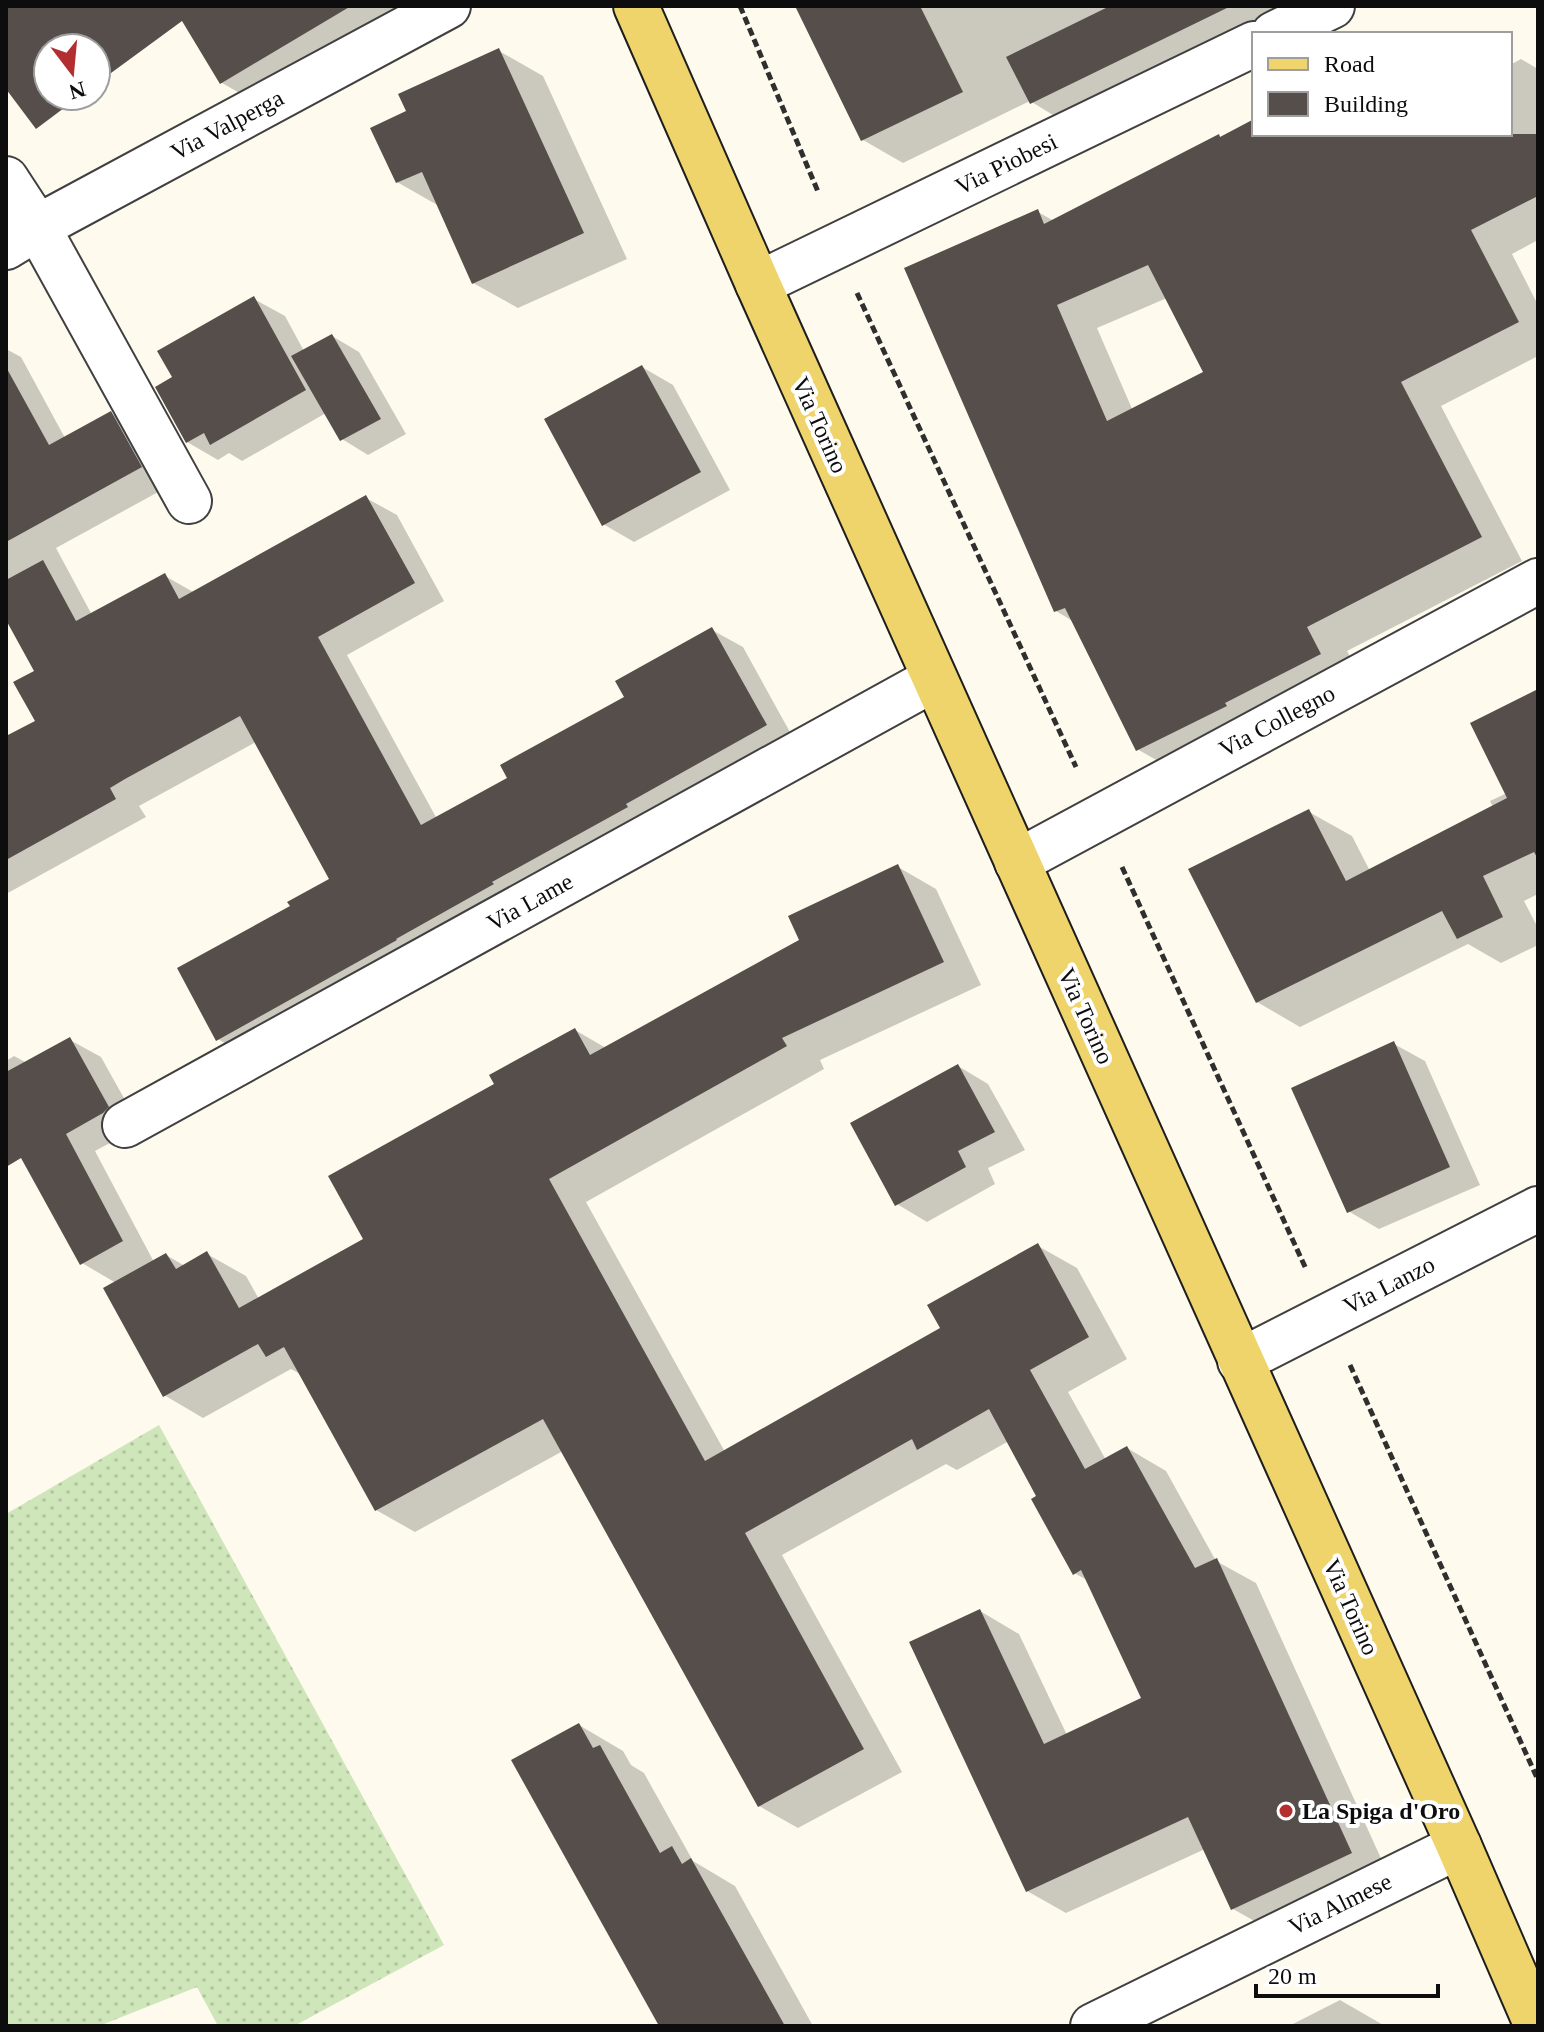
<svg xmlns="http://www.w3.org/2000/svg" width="1544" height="2032" viewBox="0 0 1544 2032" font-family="'Times New Roman',serif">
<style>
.grass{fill:url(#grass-dots)}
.shadow{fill:#0003;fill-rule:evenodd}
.building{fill:#554e4a;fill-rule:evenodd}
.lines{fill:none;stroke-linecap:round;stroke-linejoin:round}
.minor-casing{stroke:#404040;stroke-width:48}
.primary-casing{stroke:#1e1e1e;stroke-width:48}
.path{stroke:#2f2f2f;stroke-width:5;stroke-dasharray:8 4;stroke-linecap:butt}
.minor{stroke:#fff;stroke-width:44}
.primary{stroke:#efd46c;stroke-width:44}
.poi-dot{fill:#b32e30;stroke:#fff;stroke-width:3}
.labels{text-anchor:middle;stroke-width:8;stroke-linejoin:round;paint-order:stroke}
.street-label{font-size:24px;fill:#0d0d0d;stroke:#fff}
.poi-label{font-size:24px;font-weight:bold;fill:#0d0d0d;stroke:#fff;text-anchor:start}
</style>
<defs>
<pattern id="grass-dots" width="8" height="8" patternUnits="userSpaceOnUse" patternTransform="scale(2)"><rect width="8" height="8" fill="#cfe6ba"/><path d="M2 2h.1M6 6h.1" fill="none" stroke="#b1c49f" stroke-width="1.8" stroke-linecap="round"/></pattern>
</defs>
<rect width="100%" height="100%" fill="#fefbee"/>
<path class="grass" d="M 159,1425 L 444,1945 L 294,2026 L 218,2026 L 197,1987 L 99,2026 L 6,2026 L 6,1514 Z"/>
<path class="shadow" d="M 176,6 L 426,6 L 266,108 L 222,83 Z
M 798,6 L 1318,6 L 1071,126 L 1030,101 L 903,163 L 863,140 Z
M 499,51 L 543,76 L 627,259 L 518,308 L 473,283 L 439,206 L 397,182 L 408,112 Z
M 1521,59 L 1538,69 L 1538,240 L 1512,254 L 1538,305 L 1538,356 L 1441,406 L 1522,561 L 1347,651 L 1361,678 L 1179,773 L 1137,749 L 1074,622 L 1056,611 L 1038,212 L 1054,221 L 1254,120 L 1254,134 L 1510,134 L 1510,65 ZM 1167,298 L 1206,373 L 1133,411 L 1097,328 Z
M 254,299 L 285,316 L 304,351 L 332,336 L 359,352 L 406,434 L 368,455 L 342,439 L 326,413 L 242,461 L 229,453 L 218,460 L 187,442 L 175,378 Z
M 6,349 L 21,357 L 65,438 L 111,413 L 141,431 L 171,485 L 56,548 L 92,615 L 165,576 L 195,593 L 366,498 L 397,515 L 444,601 L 347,655 L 437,819 L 510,778 L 626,698 L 712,630 L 743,647 L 796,743 L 248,1057 L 218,1039 L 292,907 L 331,880 L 256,742 L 139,806 L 146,817 L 6,894 L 6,739 L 38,722 L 37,671 L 6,616 Z
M 642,367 L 673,385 L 730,490 L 634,542 L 603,524 Z
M 1538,692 L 1538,894 L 1524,901 L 1538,928 L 1538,945 L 1501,963 L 1468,944 L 1300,1027 L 1257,1002 L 1309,812 L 1352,836 L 1370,871 L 1493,807 L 1490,801 L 1507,793 Z
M 898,867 L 936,889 L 981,985 L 820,1060 L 824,1069 L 586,1202 L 725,1452 L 943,1329 L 1038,1246 L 1077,1268 L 1127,1359 L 1068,1392 L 1106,1460 L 1127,1448 L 1166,1471 L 1216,1561 L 1256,1583 L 1389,1876 L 1272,1931 L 1233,1909 L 1205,1849 L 1066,1913 L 1027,1891 L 980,1611 L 1019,1634 L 1067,1735 L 1144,1699 L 1089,1581 L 1074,1573 L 1039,1497 L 1009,1441 L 957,1470 L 946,1464 L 782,1555 L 902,1772 L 798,1828 L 759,1806 L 563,1451 L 415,1532 L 376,1510 L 302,1375 L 291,1369 L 203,1418 L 164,1395 L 116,1283 L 82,1263 L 6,1130 L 6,1061 L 14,1056 L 27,1063 L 70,1040 L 101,1057 L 139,1125 L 134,1130 L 95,1151 L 154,1262 L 166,1255 L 185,1266 L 207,1254 L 246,1276 L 259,1299 L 366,1240 L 496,1085 L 575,1030 L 606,1048 L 802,941 Z
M 1394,1044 L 1425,1061 L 1480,1185 L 1379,1229 L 1348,1211 Z
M 958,1066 L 988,1084 L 1025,1150 L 988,1168 L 995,1184 L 927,1222 L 897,1204 Z
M 579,1725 L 623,1751 L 631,1765 L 644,1773 L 693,1861 L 735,1886 L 813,2026 L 661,2026 Z
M 1340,2000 L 1385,2026 L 1289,2026 Z"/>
<path class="building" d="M 6,6 L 351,6 L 220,84 L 182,21 L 96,84 L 96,48 L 48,48 L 48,96 L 80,96 L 36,129 L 6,89 Z
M 795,6 L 920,6 L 963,92 L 861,141 Z
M 1110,6 L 1231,6 L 1030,104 L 1006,57 Z
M 499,48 L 584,233 L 472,284 L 422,172 L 396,183 L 370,128 L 406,111 L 398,94 Z
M 1254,119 L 1254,134 L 1538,134 L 1538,196 L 1471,230 L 1519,322 L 1401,382 L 1482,537 L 1307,627 L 1321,654 L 1225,703 L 1227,706 L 1136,751 L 1065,608 L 1054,612 L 904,268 L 1038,209 L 1044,224 L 1219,134 L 1220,137 ZM 1148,265 L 1203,372 L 1107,421 L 1057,305 Z
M 254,296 L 306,390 L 210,445 L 204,433 L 186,443 L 155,387 L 172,377 L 157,351 Z
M 332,334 L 381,419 L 340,441 L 291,356 Z
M 642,365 L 701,472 L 602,526 L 544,419 Z
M 6,367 L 49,445 L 111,411 L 142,467 L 6,542 Z
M 366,495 L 415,583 L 318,637 L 421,825 L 507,778 L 500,765 L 624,697 L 615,681 L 712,627 L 767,725 L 626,804 L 628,807 L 492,882 L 494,884 L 396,939 L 397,940 L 216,1041 L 177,968 L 290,906 L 287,902 L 329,879 L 240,716 L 125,779 L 110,788 L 116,799 L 6,860 L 6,736 L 35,721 L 13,682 L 34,671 L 6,620 L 6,580 L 43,560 L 76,621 L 165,573 L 179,599 Z
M 1538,689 L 1538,859 L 1534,852 L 1483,876 L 1503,917 L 1457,939 L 1442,911 L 1256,1003 L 1188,869 L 1309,809 L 1346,881 L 1507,798 L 1470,723 Z
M 898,864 L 944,962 L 782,1038 L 787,1046 L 549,1179 L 705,1461 L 940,1328 L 927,1305 L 1038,1243 L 1089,1337 L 1030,1370 L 1085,1469 L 1127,1446 L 1195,1568 L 1217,1558 L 1352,1853 L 1231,1910 L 1188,1817 L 1026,1892 L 909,1642 L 980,1609 L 1044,1744 L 1141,1698 L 1081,1570 L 1073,1575 L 1031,1499 L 1036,1496 L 989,1409 L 917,1450 L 912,1439 L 745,1533 L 864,1749 L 758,1807 L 543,1419 L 375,1511 L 284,1347 L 266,1357 L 258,1344 L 163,1397 L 103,1288 L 166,1253 L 176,1269 L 207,1251 L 239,1308 L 363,1239 L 328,1176 L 494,1084 L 489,1075 L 575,1028 L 590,1055 L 799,940 L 788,916 Z
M 70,1037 L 109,1107 L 103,1113 L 66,1134 L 123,1241 L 80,1265 L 21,1158 L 6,1167 L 6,1072 Z
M 1394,1041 L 1450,1167 L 1347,1213 L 1291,1088 Z
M 958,1064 L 995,1132 L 958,1151 L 966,1167 L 895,1206 L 850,1123 Z
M 579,1723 L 593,1748 L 600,1745 L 660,1853 L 672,1846 L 682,1864 L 691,1858 L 785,2026 L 659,2026 L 511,1760 Z"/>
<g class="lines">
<g class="minor-casing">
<path id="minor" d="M 1274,34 L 1332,6
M 6,179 L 38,228 L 189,501
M 6,247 L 47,222 L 448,6
M 758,284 L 1254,44
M 1017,862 L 1538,581
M 125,1125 L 934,679
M 1240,1361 L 1538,1209
M 1093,2026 L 1459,1846"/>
</g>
<g class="primary-casing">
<path id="primary" d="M 636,6 L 758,284 L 1459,1846 L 1537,2026"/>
</g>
<path class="path" d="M 740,6 L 819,194
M 857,293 L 1076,767
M 1122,867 L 1306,1269
M 1350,1365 L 1538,1780"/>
<use href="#minor" class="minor"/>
<use href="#primary" class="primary"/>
</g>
<circle class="poi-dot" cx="1286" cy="1811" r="8"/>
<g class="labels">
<g class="street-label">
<text transform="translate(227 125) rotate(-28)" y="8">Via Valperga</text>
<text transform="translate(1006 164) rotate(-26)" y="8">Via Piobesi</text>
<text transform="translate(820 425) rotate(66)" y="8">Via Torino</text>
<text transform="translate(1277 721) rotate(-28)" y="8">Via Collegno</text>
<text transform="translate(530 902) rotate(-29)" y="8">Via Lame</text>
<text transform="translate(1086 1016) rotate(66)" y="8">Via Torino</text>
<text transform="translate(1389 1285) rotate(-27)" y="8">Via Lanzo</text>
<text transform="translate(1351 1607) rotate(66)" y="8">Via Torino</text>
<text transform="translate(1340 1904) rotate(-26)" y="8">Via Almese</text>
</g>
<g class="poi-label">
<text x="1302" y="1819">La Spiga d'Oro</text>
</g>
</g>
<rect width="1544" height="2032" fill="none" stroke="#0d0d0d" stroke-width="16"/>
<rect x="1252" y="32" width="260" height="104" fill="#ffffff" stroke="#9e9e9e" stroke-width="2"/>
<rect x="1268" y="58" width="40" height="12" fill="#efd46c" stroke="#9e9e9e" stroke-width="2"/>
<text x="1324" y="72" font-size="24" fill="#0d0d0d">Road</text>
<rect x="1268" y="92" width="40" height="24" fill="#554e4a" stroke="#9e9e9e" stroke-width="2"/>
<text x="1324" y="112" font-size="24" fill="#0d0d0d">Building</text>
<g transform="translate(72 72) rotate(164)"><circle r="38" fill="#ffffff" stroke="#9e9e9e" stroke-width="2"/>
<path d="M0-6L14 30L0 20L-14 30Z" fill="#b32e30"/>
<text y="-12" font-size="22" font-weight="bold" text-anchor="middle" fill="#0d0d0d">N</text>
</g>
<path d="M1256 1984v12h182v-12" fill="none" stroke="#0d0d0d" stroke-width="4"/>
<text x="1268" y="1984" font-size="24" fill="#0d0d0d" stroke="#ffffff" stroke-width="6" paint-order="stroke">20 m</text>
</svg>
